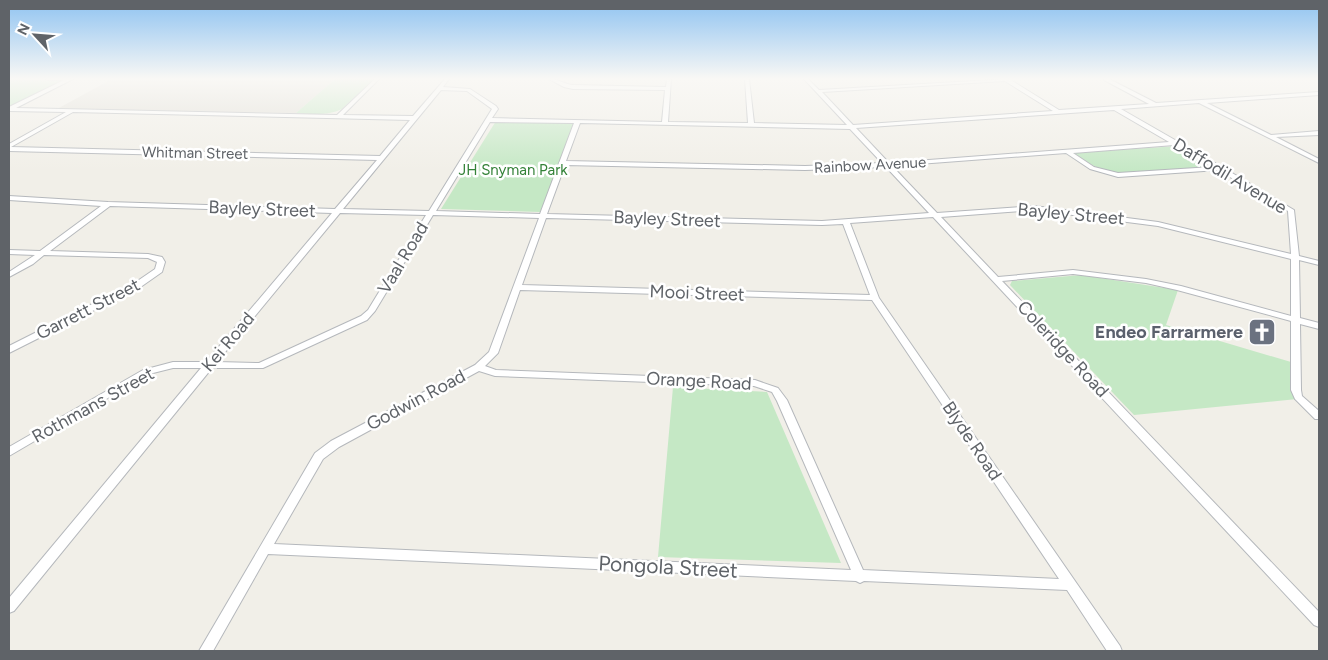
<svg xmlns="http://www.w3.org/2000/svg" width="1328" height="660" viewBox="0 0 1328 660" font-family="Figtree,sans-serif">
<style>
.education{fill:#e1ded6}
.green{fill:#c5e8c5}
.lines{fill:none;stroke-linecap:round;stroke-linejoin:round}
.minor-casing{stroke:#b5b8bc;stroke-width:2}
.minor{fill:#fff;fill-rule:evenodd}
.labels{text-anchor:middle;stroke-width:5;stroke-linejoin:round;paint-order:stroke}
.far-street-label{font-size:15px;fill:#5f6368;stroke:#fff}
.far-park-label{font-size:15px;fill:#348238;stroke:#fff}
.street-label{font-size:18px;fill:#5f6368;stroke:#fff}
.worship-label{font-size:18px;font-weight:bold;fill:#5b616d;stroke:#fff;text-anchor:end}
.near-street-label{font-size:21px;fill:#5f6368;stroke:#fff}
</style>
<rect width="100%" height="100%" fill="#f1efe8"/>
<path class="education" d="M 112,79 L 335,79 L 296,113 L 57,109 Z"/>
<path class="green" d="M 9,79 L 64,80 L 9,107 Z
M 335,79 L 374,79 L 342,109 C 328,116 311,114 296,113 Z
M 496,121 L 576,123 L 540,212 L 441,209 Z
M 1177,146 L 1216,167 C 1183,170 1142,179 1111,172 C 1097,169 1084,161 1073,153 Z
M 1081,275 L 1178,290 L 1166,325 L 1291,362 L 1297,399 L 1134,415 L 1010,285 L 1012,281 Z
M 673,387 L 767,392 L 841,563 L 658,557 Z"/>
<g class="lines">
<g class="minor-casing">
<path id="minor" d="M 46,79 L 73,79 L 16,108 L 337,115 L 375,79 L 379,79 L 343,115 L 413,116 L 445,79 L 449,79 L 443,87 L 470,89 L 496,106 L 498,109 L 492,118 L 662,122 L 665,90 L 573,89 L 564,87 L 549,79 C 557,78 564,84 573,85 L 666,87 L 667,79 L 671,79 L 668,122 L 748,123 L 745,79 L 749,79 L 754,123 L 847,125 L 804,79 L 808,79 L 819,90 L 1009,79 L 1059,110 L 1149,104 L 1104,80 L 1104,79 L 1109,79 L 1156,103 L 1319,92 L 1319,95 L 1207,103 L 1271,135 L 1319,131 L 1319,135 L 1276,137 L 1319,159 L 1319,163 L 1199,103 L 1121,109 L 1222,167 L 1294,210 L 1299,256 L 1319,261 L 1319,265 L 1299,260 L 1300,318 L 1319,323 L 1319,329 L 1300,324 L 1301,390 L 1302,396 L 1319,411 L 1319,419 L 1315,419 L 1295,399 L 1291,390 L 1291,321 L 1177,290 L 1146,283 L 1073,274 L 1002,281 L 1319,612 L 1319,627 L 1314,625 L 933,217 L 850,223 L 879,298 L 1120,646 L 1122,651 L 1107,651 L 1067,590 L 864,581 L 860,583 L 856,581 L 268,554 L 213,651 L 199,651 L 315,453 L 331,441 L 475,365 L 489,352 L 539,218 L 433,215 L 375,311 L 367,320 L 263,368 L 212,368 L 14,611 L 9,613 L 9,598 L 201,368 L 173,368 L 149,374 L 9,456 L 9,447 L 143,370 L 173,362 L 206,362 L 332,213 L 110,206 L 50,251 L 148,254 L 162,257 L 165,262 L 162,272 L 142,286 L 9,353 L 9,346 L 136,282 L 155,269 L 157,262 L 148,258 L 44,255 L 33,264 L 9,277 L 9,272 L 35,255 L 9,254 L 9,250 L 40,251 L 101,206 L 9,200 L 9,196 L 108,202 L 335,209 L 377,160 L 9,151 L 9,144 L 66,112 L 9,111 L 9,107 L 64,80 L 48,80 ZM 1005,81 L 1053,111 L 853,125 L 822,92 ZM 441,90 L 467,91 L 492,109 L 429,211 L 343,209 ZM 1114,110 L 1169,142 L 889,163 L 856,128 ZM 73,112 L 410,120 L 380,156 L 11,147 ZM 490,122 L 574,123 L 540,214 L 436,211 ZM 580,123 L 850,129 L 882,163 L 805,166 L 566,161 ZM 1174,145 L 1212,167 L 1118,173 L 1094,167 L 1073,153 ZM 1066,153 L 1090,169 L 1118,177 L 1218,170 L 1288,211 L 1291,254 L 1158,222 L 1034,206 L 937,213 L 892,166 ZM 565,165 L 805,170 L 886,167 L 929,213 L 822,221 L 547,214 ZM 1034,210 L 1158,226 L 1291,259 L 1291,316 L 1181,286 L 1146,279 L 1073,270 L 998,277 L 941,217 ZM 340,213 L 426,215 L 368,310 L 361,316 L 259,363 L 217,362 ZM 546,218 L 822,225 L 843,224 L 870,295 L 522,285 ZM 520,290 L 872,300 L 1059,579 L 863,570 L 787,400 L 778,388 L 755,380 L 496,370 L 485,366 L 498,353 ZM 479,371 L 495,376 L 754,386 L 772,392 L 777,401 L 851,570 L 274,544 L 323,459 L 339,447 Z"/>
</g>
<use href="#minor" class="minor"/>
</g>
<linearGradient id="sky" x2="0" y2="1"><stop stop-color="#8fc3f1"/><stop offset="0.46" stop-color="#f9f8f5"/><stop offset="1" stop-color="#f9f8f5" stop-opacity="0"/></linearGradient>
<rect width="1328" height="171" fill="url(#sky)"/>
<defs>
<g id="church-square" transform="scale(1.4375)"><rect x="-9" y="-9" width="18" height="18" rx="4" fill="#6b7280" stroke="#fff"/><path d="M-1.2-6h2.4v3.5h3.3v2.4h-3.3V6h-2.4V-.1h-3.3v-2.4h3.3Z" fill="#fff"/></g>
</defs>
<g fill-rule="evenodd">
<use href="#church-square" x="1262" y="332"/>
</g>
<g class="labels">
<g class="far-street-label">
<text transform="translate(195 153) rotate(1)" y="5">Whitman Street</text>
<text transform="translate(870 165) rotate(-3)" y="5">Rainbow Avenue</text>
</g>
<g class="far-park-label">
<text x="513" y="175">JH Snyman Park</text>
</g>
<g class="street-label">
<text transform="translate(1230 176) rotate(31)" y="6">Daffodil Avenue</text>
<text transform="translate(262 209) rotate(2)" y="6">Bayley Street</text>
<text transform="translate(1071 214) rotate(5)" y="6">Bayley Street</text>
<text transform="translate(667 219) rotate(2)" y="6">Bayley Street</text>
<text transform="translate(403 258) rotate(-59)" y="6">Vaal Road</text>
<text transform="translate(697 293) rotate(2)" y="6">Mooi Street</text>
<text transform="translate(88 309) rotate(-27)" y="6">Garrett Street</text>
<text transform="translate(228 342) rotate(-50)" y="6">Kei Road</text>
<text transform="translate(1063 349) rotate(47)" y="6">Coleridge Road</text>
<text transform="translate(699 381) rotate(3)" y="6">Orange Road</text>
<text transform="translate(416 400) rotate(-28)" y="6">Godwin Road</text>
<text transform="translate(93 405) rotate(-29)" y="6">Rothmans Street</text>
<text transform="translate(972 441) rotate(56)" y="6">Blyde Road</text>
</g>
<g class="worship-label">
<text x="1243" y="338">Endeo Farrarmere</text>
</g>
<g class="near-street-label">
<text transform="translate(668 567) rotate(3)" y="7">Pongola Street</text>
</g>
</g>
<rect width="1328" height="660" fill="none" stroke="#5f6368" stroke-width="20"/>
<g transform="translate(35 35) rotate(296)" stroke="#ffffff" stroke-width="4" paint-order="stroke">
<path d="M0-4L9 19L0 12L-9 19Z" fill="#5f6368"/>
<text y="-8" font-size="14" font-weight="bold" text-anchor="middle" fill="#5f6368">N</text>
</g>
</svg>
